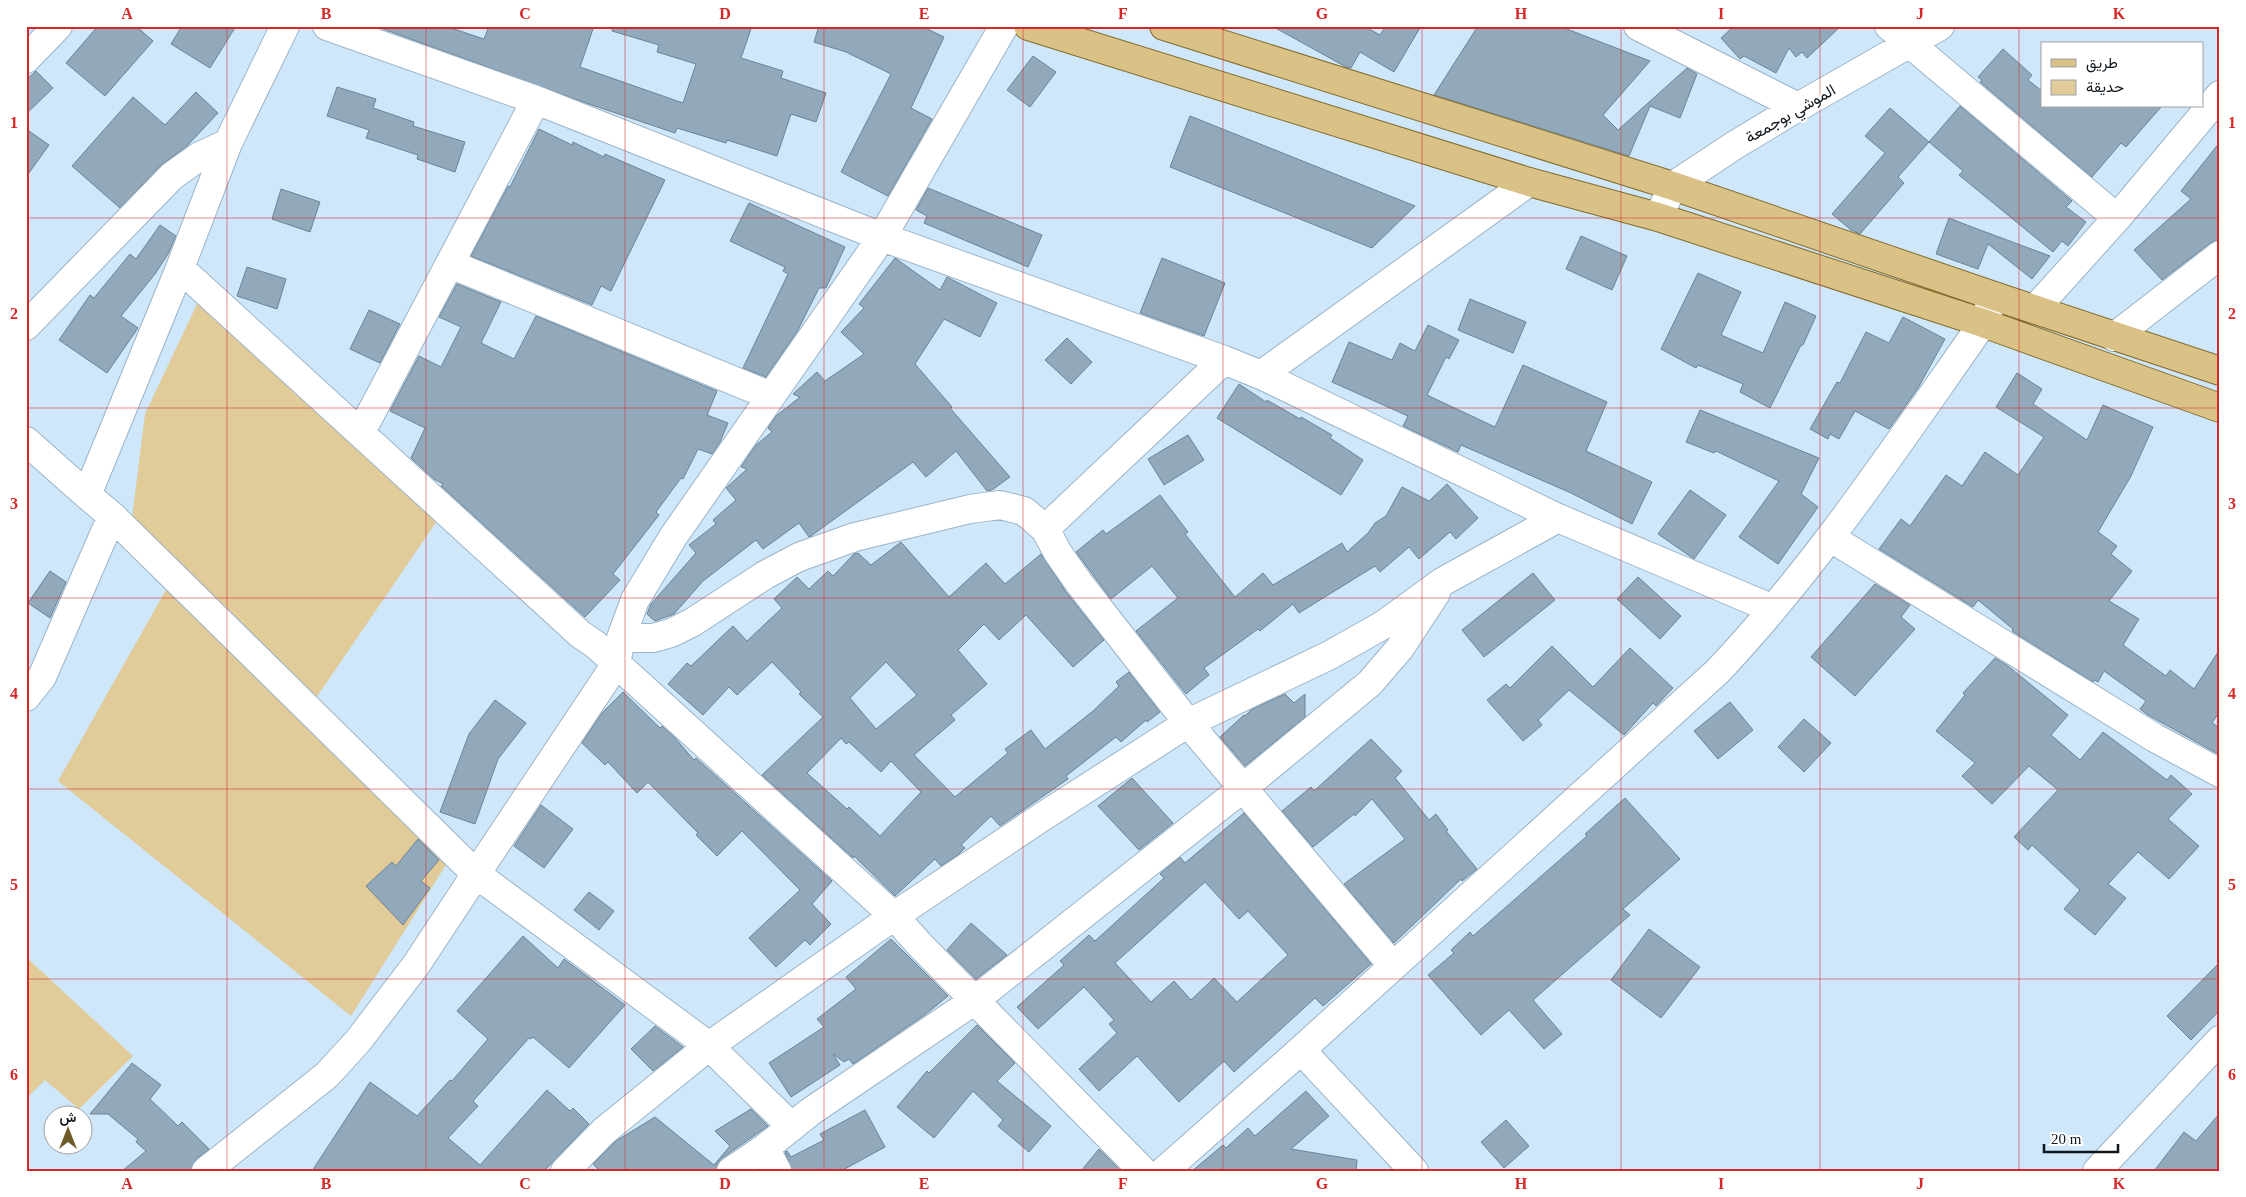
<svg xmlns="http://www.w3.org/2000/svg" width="2246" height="1197" viewBox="0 0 2246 1197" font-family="'Times New Roman',Vazirmatn,serif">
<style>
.green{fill:#e0cb99}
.building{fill:#92a9bc;stroke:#6c8394;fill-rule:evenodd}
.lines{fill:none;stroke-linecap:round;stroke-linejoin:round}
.minor-casing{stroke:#9cb4c7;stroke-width:30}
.major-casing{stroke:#836c2d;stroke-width:30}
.minor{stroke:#fff;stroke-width:28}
.major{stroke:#dac286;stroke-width:28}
.grid{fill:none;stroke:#d62828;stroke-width:1;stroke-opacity:0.55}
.labels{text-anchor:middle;stroke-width:4;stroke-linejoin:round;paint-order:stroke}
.street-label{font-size:16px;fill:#0f171e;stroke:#fff}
.neatline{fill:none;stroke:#d62828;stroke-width:2}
.grid-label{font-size:16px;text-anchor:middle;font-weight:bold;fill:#d62828}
</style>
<rect width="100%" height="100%" fill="#cee7fb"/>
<path class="green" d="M 198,302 L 439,518 L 316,698 L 132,518 L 145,414 Z
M 167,588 L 449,860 L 351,1016 L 58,781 Z
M 26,957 L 133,1056 L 79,1109 L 45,1080 L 26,1099 Z"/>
<path class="building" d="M 98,26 L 136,26 L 153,41 L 105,96 L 66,63 Z
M 182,26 L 236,26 L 210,68 L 171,44 Z
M 375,26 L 445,26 L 484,39 L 489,26 L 594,26 L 580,67 L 683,103 L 696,64 L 657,52 L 659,45 L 612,31 L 613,26 L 752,26 L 741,58 L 783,71 L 781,78 L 826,93 L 816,122 L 791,114 L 777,156 L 727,140 L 726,143 L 677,128 L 675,133 L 586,103 Z
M 819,26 L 921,26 L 944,37 L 911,108 L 932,119 L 888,196 L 841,172 L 891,74 L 846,52 L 814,42 Z
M 1272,26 L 1364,26 L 1380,35 L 1386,26 L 1421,26 L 1394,72 L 1360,52 L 1351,68 L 1346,67 Z
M 1478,26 L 1559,26 L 1650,61 L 1603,115 L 1618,130 L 1687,68 L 1697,74 L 1680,118 L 1650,106 L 1629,156 L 1434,95 Z
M 1734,26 L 1841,26 L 1807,58 L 1802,52 L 1796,57 L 1789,48 L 1776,73 L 1744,56 L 1740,59 L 1721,38 Z
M 2003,49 L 2032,75 L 2028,80 L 2042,91 L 2042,106 L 2162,106 L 2126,147 L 2121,143 L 2092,177 L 1980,82 L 1982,80 L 1978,77 Z
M 1033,56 L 1056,72 L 1030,107 L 1007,90 Z
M 36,71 L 53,88 L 26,114 L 26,80 Z
M 337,87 L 376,99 L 373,108 L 414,122 L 413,126 L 465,142 L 455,172 L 417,159 L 418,155 L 366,138 L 369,130 L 327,116 Z
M 196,92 L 218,113 L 187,146 L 161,165 L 120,208 L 72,166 L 133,97 L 165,125 Z
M 1960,106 L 2072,201 L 2066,207 L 2086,222 L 2068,246 L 2062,241 L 2053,252 L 1959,175 L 1963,171 L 1929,142 Z
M 1890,108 L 1929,142 L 1898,177 L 1904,183 L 1860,234 L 1851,230 L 1832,214 L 1885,153 L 1865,136 Z
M 1190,116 L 1415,206 L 1372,248 L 1170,167 Z
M 26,129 L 49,145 L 26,177 Z
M 539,129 L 572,145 L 573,142 L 604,157 L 605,154 L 665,180 L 611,291 L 601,286 L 592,305 L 471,256 L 508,186 L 510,187 Z
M 2220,142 L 2220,239 L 2210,243 L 2162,280 L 2134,250 L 2191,199 L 2181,191 Z
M 928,188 L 1042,235 L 1028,267 L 924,223 L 927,216 L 916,210 Z
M 281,189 L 320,202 L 310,232 L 272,219 Z
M 749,203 L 845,247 L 826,288 L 819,288 L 798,330 L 766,377 L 743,368 L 788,274 L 783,271 L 785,267 L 730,241 Z
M 1949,218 L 1972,227 L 2050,256 L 2032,279 L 1988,244 L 1978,269 L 1936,254 Z
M 160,225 L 176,236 L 168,254 L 155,274 L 121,316 L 138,328 L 107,373 L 59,340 L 90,295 L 94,298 L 130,254 L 136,259 Z
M 1581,236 L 1627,256 L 1612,290 L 1566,269 Z
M 895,258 L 940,290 L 947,277 L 997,303 L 980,337 L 944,319 L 915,364 L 952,407 L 950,408 L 1010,477 L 992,490 L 987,491 L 956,451 L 926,477 L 913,462 L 811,536 L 809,537 L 799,523 L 763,549 L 756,540 L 703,581 L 674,614 L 655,621 L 647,614 L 651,604 L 696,553 L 689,545 L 716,524 L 713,520 L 736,500 L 726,488 L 747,469 L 741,467 L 756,445 L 772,432 L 768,428 L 776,416 L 800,397 L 793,394 L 817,372 L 825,381 L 864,354 L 841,332 L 864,308 L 859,304 Z
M 1162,258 L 1225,283 L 1204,336 L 1140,313 Z
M 247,267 L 286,279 L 277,309 L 237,296 Z
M 1698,273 L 1741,292 L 1721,335 L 1763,353 L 1785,302 L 1816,316 L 1803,345 L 1801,345 L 1770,408 L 1740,392 L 1743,384 L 1698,365 L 1696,368 L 1661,349 Z
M 457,284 L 501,302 L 481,343 L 514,359 L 536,316 L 717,391 L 707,415 L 728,423 L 720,442 L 712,454 L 698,449 L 683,479 L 681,478 L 656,512 L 659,515 L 613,574 L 620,580 L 585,617 L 441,486 L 443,484 L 434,479 L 411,458 L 425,428 L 390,411 L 419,356 L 441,367 L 461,327 L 439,317 Z
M 1470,299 L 1526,322 L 1513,353 L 1458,330 Z
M 369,310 L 400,324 L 380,363 L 350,349 Z
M 1903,317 L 1945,339 L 1918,388 L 1889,429 L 1855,411 L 1839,439 L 1830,434 L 1828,439 L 1810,429 L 1837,382 L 1840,383 L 1866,332 L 1889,343 Z
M 1428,325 L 1459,340 L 1449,359 L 1446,357 L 1427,395 L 1495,427 L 1523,365 L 1607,402 L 1586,451 L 1652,482 L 1632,524 L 1571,493 L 1461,445 L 1458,452 L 1403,426 L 1408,416 L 1332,382 L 1349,342 L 1392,360 L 1400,343 L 1415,351 Z
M 1067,338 L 1092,362 L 1071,384 L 1045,360 Z
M 2017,373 L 2042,389 L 2033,404 L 2087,440 L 2103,405 L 2153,427 L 2131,476 L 2098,532 L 2117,546 L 2111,554 L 2132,571 L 2109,601 L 2139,619 L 2123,645 L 2166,676 L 2170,670 L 2194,689 L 2220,649 L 2220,711 L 2212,723 L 2220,728 L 2220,755 L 2148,715 L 2140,709 L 2146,701 L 2104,671 L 2098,682 L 2095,680 L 2093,682 L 2012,631 L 2013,629 L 1978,600 L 1973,607 L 1879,549 L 1901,519 L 1910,526 L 1946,475 L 1962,486 L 1985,452 L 2018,475 L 2044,437 L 1996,407 Z
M 1239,384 L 1266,402 L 1267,400 L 1300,419 L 1301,417 L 1332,435 L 1330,438 L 1363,460 L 1341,495 L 1217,418 Z
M 1700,410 L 1819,458 L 1801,494 L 1818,507 L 1778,564 L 1739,537 L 1779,481 L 1716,451 L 1714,453 L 1686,442 Z
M 1188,435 L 1204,460 L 1164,485 L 1148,459 Z
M 1447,484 L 1478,518 L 1456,539 L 1450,532 L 1419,559 L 1409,547 L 1380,572 L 1375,566 L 1299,613 L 1293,604 L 1260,631 L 1258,629 L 1204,668 L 1209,675 L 1186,694 L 1136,631 L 1178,598 L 1152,566 L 1111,599 L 1076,552 L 1103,530 L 1106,534 L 1160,495 L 1188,532 L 1185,534 L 1235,597 L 1263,573 L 1273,585 L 1342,543 L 1347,552 L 1368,533 L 1375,523 L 1386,516 L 1402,487 L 1429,501 Z
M 1690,490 L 1726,515 L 1694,559 L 1658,534 Z
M 901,542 L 949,597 L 986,563 L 1005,584 L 1041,554 L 1066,592 L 1104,640 L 1073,667 L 1026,615 L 999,640 L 984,624 L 958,650 L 987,684 L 951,715 L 955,720 L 914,755 L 955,797 L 1008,753 L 1005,749 L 1031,730 L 1045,749 L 1093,711 L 1119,686 L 1116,682 L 1129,672 L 1160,712 L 1147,722 L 1146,720 L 1121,742 L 1116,737 L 1066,776 L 1068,779 L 1000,826 L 991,816 L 961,845 L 965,848 L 959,854 L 941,866 L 935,859 L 895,896 L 854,856 L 853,858 L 762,775 L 823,717 L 799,694 L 801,692 L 772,662 L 737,695 L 729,687 L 703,715 L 668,684 L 687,663 L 691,666 L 733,626 L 747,641 L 782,608 L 774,599 L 797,577 L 809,589 L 828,571 L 833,576 L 854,554 L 858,553 L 871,565 ZM 886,662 L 917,695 L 876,729 L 850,698 ZM 841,738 L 846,744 L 849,742 L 881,772 L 891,761 L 921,792 L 880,836 L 849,807 L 847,809 L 807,773 Z
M 50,571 L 66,582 L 50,618 L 28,603 Z
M 1533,573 L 1555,600 L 1484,657 L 1462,630 Z
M 1638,577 L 1681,616 L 1660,639 L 1617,599 Z
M 1875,584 L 1910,605 L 1901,617 L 1915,629 L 1855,696 L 1811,657 Z
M 1552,646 L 1593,687 L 1630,648 L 1673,688 L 1656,706 L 1653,703 L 1624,735 L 1569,690 L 1538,720 L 1542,725 L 1523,741 L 1487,700 L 1506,684 L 1510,688 Z
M 1995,658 L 2008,666 L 2068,715 L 2051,735 L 2080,760 L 2103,732 L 2167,780 L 2171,775 L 2192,794 L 2168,819 L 2199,846 L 2169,879 L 2138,852 L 2108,884 L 2126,898 L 2095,935 L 2064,909 L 2080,890 L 2032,845 L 2028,850 L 2014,837 L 2058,790 L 2029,766 L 1992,804 L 1962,776 L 1975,763 L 1936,731 L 1965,695 L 1963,693 Z
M 623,692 L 660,728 L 662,726 L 675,738 L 694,760 L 696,758 L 832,881 L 812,904 L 831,924 L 810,945 L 805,940 L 776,967 L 749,938 L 800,890 L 742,831 L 717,856 L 696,835 L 698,833 L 648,782 L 637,793 L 608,762 L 605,765 L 582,743 L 602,713 Z
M 1285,694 L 1294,703 L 1305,694 L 1305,717 L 1245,766 L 1220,737 L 1244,715 L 1245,716 L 1252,709 Z
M 495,700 L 526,723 L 498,759 L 475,824 L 440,812 L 469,734 Z
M 1730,702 L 1753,730 L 1718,759 L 1694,731 Z
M 1804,719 L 1831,743 L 1804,772 L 1778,747 Z
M 1371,739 L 1402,771 L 1395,778 L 1429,820 L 1436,814 L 1448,830 L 1446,831 L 1477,869 L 1462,881 L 1461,879 L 1394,943 L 1344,884 L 1405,839 L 1372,799 L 1355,816 L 1354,814 L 1313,847 L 1282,811 L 1311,787 L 1314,791 Z
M 1132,778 L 1173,823 L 1139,850 L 1098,806 Z
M 1625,798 L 1680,859 L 1623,909 L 1630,915 L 1533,1000 L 1562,1034 L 1544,1049 L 1509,1010 L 1481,1035 L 1428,975 L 1454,953 L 1451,950 L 1470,932 L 1473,936 L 1587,836 L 1585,834 Z
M 541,805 L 573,829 L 544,868 L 514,846 Z
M 1244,813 L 1371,964 L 1323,1006 L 1315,998 L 1234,1072 L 1224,1061 L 1179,1102 L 1137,1056 L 1099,1091 L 1079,1069 L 1117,1033 L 1109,1024 L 1114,1020 L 1084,987 L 1038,1029 L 1017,1007 L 1064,965 L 1060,961 L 1089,935 L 1095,941 L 1164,878 L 1160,874 L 1180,857 L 1185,863 ZM 1205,882 L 1239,919 L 1248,911 L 1288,955 L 1237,1002 L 1214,978 L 1191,1000 L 1174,981 L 1151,1002 L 1115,963 Z
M 418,839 L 439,860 L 421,881 L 430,888 L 403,925 L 366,886 L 392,862 L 396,866 Z
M 589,892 L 614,911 L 599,930 L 574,910 Z
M 971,923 L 1007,955 L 976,979 L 947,950 Z
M 1649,929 L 1700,967 L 1661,1018 L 1611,980 Z
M 523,936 L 558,968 L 564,959 L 625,1005 L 569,1068 L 533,1037 L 531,1039 L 529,1038 L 473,1101 L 478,1106 L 448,1138 L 480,1165 L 547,1090 L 570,1111 L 573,1108 L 589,1124 L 544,1171 L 312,1171 L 370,1082 L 417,1116 L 450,1080 L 452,1081 L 488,1039 L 457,1011 Z
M 891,939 L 948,996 L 926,1014 L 853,1064 L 849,1059 L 844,1062 L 833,1054 L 840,1065 L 791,1097 L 769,1063 L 824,1027 L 817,1019 L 856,989 L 846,977 Z
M 2220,962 L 2220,1010 L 2191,1040 L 2167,1016 Z
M 977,1025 L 1015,1063 L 997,1081 L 1051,1126 L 1029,1152 L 998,1126 L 1003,1120 L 973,1091 L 934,1138 L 897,1107 L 927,1071 L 929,1073 Z
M 655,1026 L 683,1047 L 653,1071 L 631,1049 Z
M 132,1063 L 161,1085 L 150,1099 L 178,1126 L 182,1122 L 209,1149 L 196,1159 L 191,1171 L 122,1171 L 146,1151 L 136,1142 L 138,1139 L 108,1114 L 90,1114 Z
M 1306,1091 L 1329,1116 L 1291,1149 L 1357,1160 L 1356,1171 L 1192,1171 L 1223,1145 L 1226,1148 L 1248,1128 L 1255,1136 Z
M 751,1109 L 768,1126 L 722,1158 L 717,1164 L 716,1171 L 600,1171 L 593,1164 L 616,1141 L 655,1117 L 714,1165 L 730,1146 L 715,1131 Z
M 865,1110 L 885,1147 L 841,1171 L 792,1171 L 785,1152 L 787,1151 L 791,1157 L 824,1140 L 820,1134 Z
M 2220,1113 L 2220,1171 L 2154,1171 L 2184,1132 L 2196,1141 Z
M 1506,1120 L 1529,1146 L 1504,1168 L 1481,1142 Z
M 1099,1149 L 1121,1171 L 1081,1171 Z"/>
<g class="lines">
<g class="minor-casing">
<path id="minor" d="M 327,26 L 536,100 L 882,237 L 1224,360 L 1261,375 L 1558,518 L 1773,609
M 1638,26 L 1798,107
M 1889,26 L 2117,218
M 26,59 L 58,26
M 1658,217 L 1673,186 L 1735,145 L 1798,107 L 1940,26
M 450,264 L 771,396
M 180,268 L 580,634 L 596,645 L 894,916 L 920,945 L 1143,1171
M 2035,309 L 2117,218 L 2220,95
M 26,326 L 172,176 L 200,156 L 228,143
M 2114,337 L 2220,255
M 1261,375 L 1529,182
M 361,432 L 536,100
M 26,441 L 87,495
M 112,516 L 476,874 L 616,664 L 621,638 L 635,600 L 673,537 L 882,237 L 1004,26
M 1045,529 L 1224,360
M 1831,538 L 2155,738 L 2220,773
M 621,638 L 653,638 L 671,633 L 693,622 L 765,575 L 799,557 L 855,537 L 970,509 L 1000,505 L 1024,511 L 1045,529 L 1058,553 L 1079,583 L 1188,723 L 1393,966
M 26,697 L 42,677 L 112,516 L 87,495 L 180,268 L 228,143 L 285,26
M 1301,1050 L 1414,1171
M 765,1148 L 777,1171
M 206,1171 L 327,1075 L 358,1041 L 416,965 L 476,874 L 709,1046 L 792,1127
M 565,1171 L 604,1131 L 709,1046 L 894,916 L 1042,817 L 1188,723 L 1330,655 L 1383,625 L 1442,582 L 1558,518
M 731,1171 L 765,1148 L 810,1112 L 975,1000 L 1243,788 L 1370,683 L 1400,648 L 1436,593
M 1164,1171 L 1301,1050 L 1718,671 C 1818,565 1899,442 1983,323 L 1994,296
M 2097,1171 L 2220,1040"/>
</g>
<g class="major-casing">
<path id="major" d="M 1028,26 L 1529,182 L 1658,217 L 1983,323 L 2220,408
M 1164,26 L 1673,186 L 1994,296 L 2220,371"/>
</g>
<use href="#minor" class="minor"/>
<use href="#major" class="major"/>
</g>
<path class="grid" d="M 227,26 L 227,1171M 426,26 L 426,1171M 625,26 L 625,1171M 824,26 L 824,1171M 1023,26 L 1023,1171M 1223,26 L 1223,1171M 1422,26 L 1422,1171M 1621,26 L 1621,1171M 1820,26 L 1820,1171M 2019,26 L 2019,1171M 26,218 L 2220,218M 26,408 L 2220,408M 26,598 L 2220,598M 26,789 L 2220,789M 26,979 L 2220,979"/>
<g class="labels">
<g class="street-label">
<text transform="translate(1790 113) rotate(-30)" y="6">الموشي بوجمعة</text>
</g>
</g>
<rect width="2246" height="1197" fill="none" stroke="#ffffff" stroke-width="55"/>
<rect x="2041" y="42" width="162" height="65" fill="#ffffff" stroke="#9fa2a5"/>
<rect x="2051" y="59" width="25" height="8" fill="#dac286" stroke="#9fa2a5"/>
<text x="2086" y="68" font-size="15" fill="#0f171e">طريق</text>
<rect x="2051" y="80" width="25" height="15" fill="#e0cb99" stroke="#9fa2a5"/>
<text x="2086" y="92" font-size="15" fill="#0f171e">حديقة</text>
<g transform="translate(68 1130)"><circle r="24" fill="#ffffff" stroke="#9fa2a5"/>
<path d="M0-4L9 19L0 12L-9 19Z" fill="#6f5a29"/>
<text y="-8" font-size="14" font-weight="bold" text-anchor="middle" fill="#0f171e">ش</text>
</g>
<path d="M2044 1144v8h74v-8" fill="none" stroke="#0f171e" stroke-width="2.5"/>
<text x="2051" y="1144" font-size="15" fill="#0f171e" stroke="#ffffff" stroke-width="4" paint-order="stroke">20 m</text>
<rect x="28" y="28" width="2190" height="1142" class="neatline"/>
<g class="grid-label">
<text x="127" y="19">A</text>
<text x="326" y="19">B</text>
<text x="525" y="19">C</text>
<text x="725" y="19">D</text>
<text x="924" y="19">E</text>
<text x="1123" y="19">F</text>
<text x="1322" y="19">G</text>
<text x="1521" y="19">H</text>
<text x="1721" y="19">I</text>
<text x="1920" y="19">J</text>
<text x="2119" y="19">K</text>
<text x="14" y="128">1</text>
<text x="2232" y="128">1</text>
<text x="14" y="319">2</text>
<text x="2232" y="319">2</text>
<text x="14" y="509">3</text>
<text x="2232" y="509">3</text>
<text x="14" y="699">4</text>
<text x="2232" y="699">4</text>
<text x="14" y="890">5</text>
<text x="2232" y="890">5</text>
<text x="14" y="1080">6</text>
<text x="2232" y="1080">6</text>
<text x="127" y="1189">A</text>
<text x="326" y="1189">B</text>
<text x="525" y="1189">C</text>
<text x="725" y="1189">D</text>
<text x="924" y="1189">E</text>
<text x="1123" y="1189">F</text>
<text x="1322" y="1189">G</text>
<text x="1521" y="1189">H</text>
<text x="1721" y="1189">I</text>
<text x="1920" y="1189">J</text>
<text x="2119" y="1189">K</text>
</g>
</svg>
